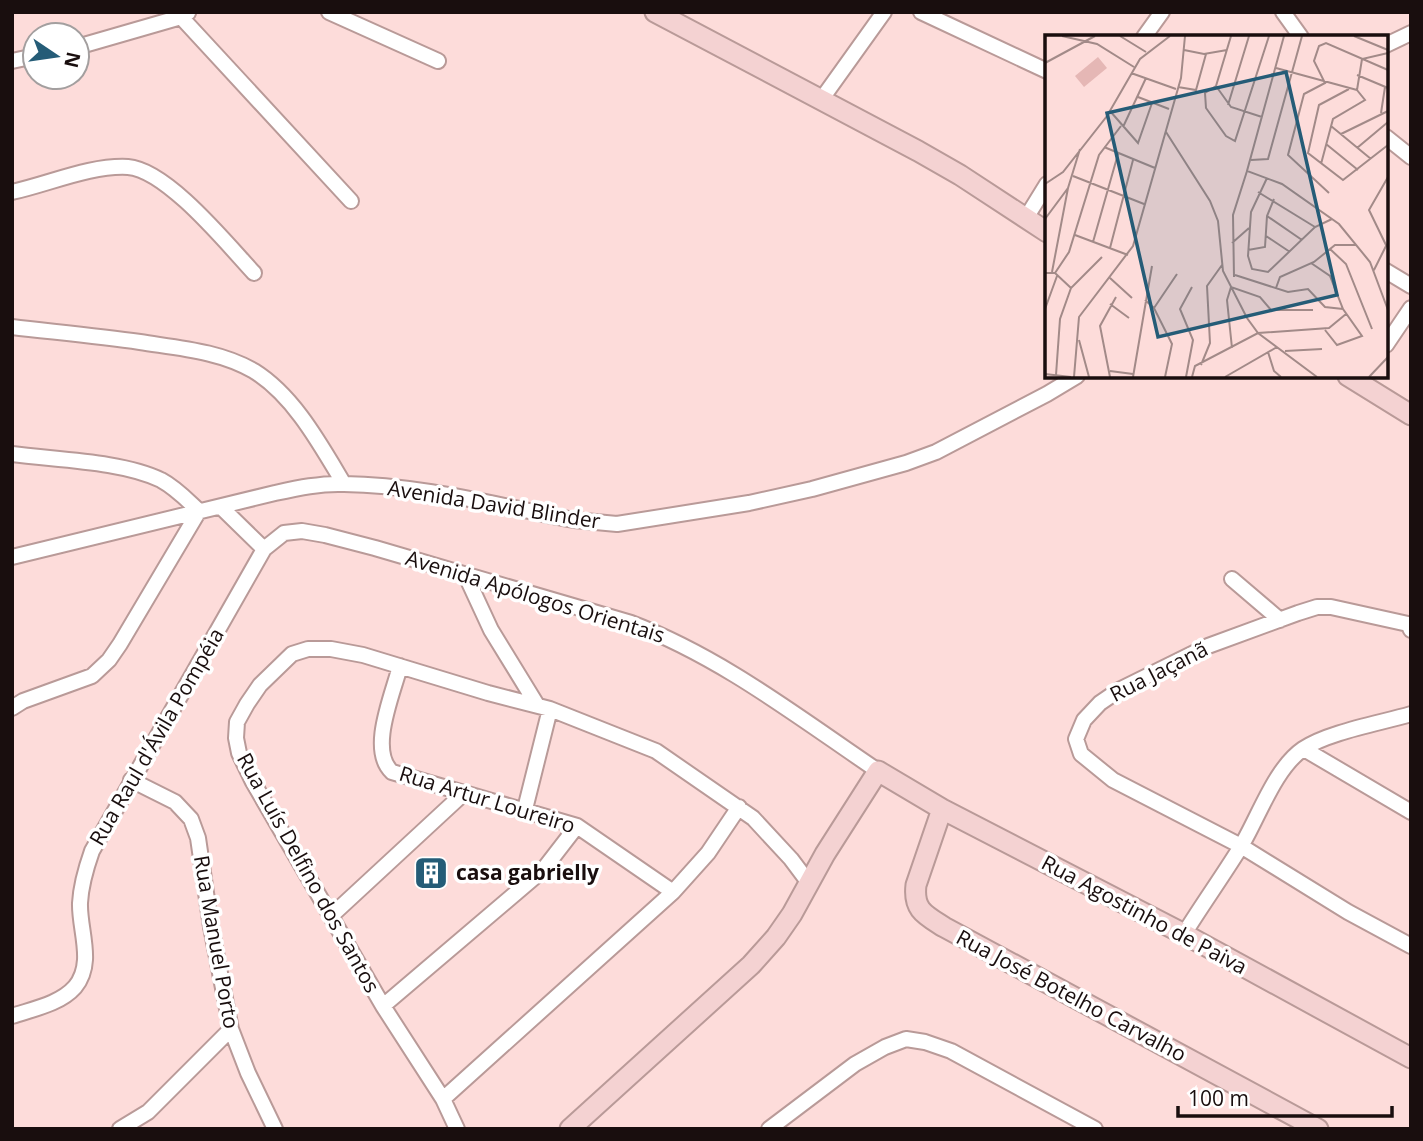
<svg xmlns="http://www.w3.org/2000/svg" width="1423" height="1141" viewBox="0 0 1423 1141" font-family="'Open Sans',sans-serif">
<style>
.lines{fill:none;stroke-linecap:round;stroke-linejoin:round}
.minor-casing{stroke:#b99a98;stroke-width:18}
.secondary-casing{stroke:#b99a98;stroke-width:23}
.minor{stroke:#fff;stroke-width:14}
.secondary{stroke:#f4d2d2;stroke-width:19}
.labels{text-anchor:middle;stroke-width:7;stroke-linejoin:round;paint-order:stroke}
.street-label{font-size:21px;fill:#190e0e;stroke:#fff}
.poi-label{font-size:21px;font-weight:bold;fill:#190e0e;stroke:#fff;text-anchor:start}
.inset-road{fill:none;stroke:#a28a88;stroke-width:2}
.view{fill:#255c77;fill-opacity:0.15;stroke:#255c77;stroke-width:3.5}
.inset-edge{fill:none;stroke:#190e0e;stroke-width:3.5}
</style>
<rect width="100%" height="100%" fill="#fddcda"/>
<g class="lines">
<g class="minor-casing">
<path id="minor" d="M 329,12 L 438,61
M 921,12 L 1047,71
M 1283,12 L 1301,37
M 181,17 L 351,201
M 1144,37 L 1162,12
M 1386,45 L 1411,33
M 77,47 L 181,17 L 188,13
M 12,61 L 35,56
M 821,100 L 884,12
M 1386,137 L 1411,157
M 12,192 C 49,184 90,165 128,167 C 167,170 227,244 254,273
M 1026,218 L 1047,184
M 1386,271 L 1411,286
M 12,327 C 55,332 98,336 140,342 C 178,348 220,351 254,371 C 294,396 320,444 344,484
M 1386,345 L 1411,308
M 12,454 C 56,460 122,461 161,480 C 176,488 187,500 199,511 L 120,644 L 109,660 L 92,676 L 23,701 L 12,708
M 222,508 L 264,549 L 284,533 L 302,531 L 325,535 L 375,548 L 631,623 C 721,657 798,717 878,771
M 12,557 L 275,493 C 298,488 321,483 344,484 C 421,485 499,506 574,520 L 617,524 L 749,503 L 812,489 L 906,463 L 936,452 L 1047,394 L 1077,376
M 466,576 L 491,630 L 537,705
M 1232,579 L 1280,620
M 1411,630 L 1408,624 L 1331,607 L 1317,607 L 1298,613 L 1208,646 L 1119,690 L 1100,703 L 1084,720 L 1076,739 L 1081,754 L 1113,780 L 1241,846 L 1348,912 L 1411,946
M 400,666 C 393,694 368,750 392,772 L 577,826 L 673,892
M 1304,749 L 1411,812
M 131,780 L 175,802 L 191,819 L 198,838 L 211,927 L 231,1029 L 248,1073 L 275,1129
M 525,809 L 550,709
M 331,916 L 464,793
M 1184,934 C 1202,905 1222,877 1240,848 C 1258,819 1274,769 1303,749 C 1328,732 1381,723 1411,714
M 383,1006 L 543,870 L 577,826
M 12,1016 C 33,1009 60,1004 75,987 C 95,963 79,930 80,903 C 81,884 86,868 92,851 L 264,549
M 443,1099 L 673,892 L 708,853 L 739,807
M 120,1129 L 148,1112 L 231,1029
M 457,1129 L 443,1099 L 383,1006 L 253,782 L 239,753 L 236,738 L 237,722 L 247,704 L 260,685 L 292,654 L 308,649 L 331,649 L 363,655 L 488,693 L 550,709 L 656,751 L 753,818 L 791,859 L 809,883
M 769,1129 L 855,1064 L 885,1047 L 906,1039 L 925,1042 L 951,1051 L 1095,1129"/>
</g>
<g class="secondary-casing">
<path id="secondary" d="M 655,12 L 918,151 L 960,175 L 1047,232
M 1348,376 L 1411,415
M 942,809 L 916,885 C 913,910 925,915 944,927 L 1318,1129
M 570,1129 L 751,965 L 776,937 L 792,914 L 825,854 L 878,771 L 942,809 L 1184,934 L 1411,1058"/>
</g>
<use href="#minor" class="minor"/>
<use href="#secondary" class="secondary"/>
</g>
<defs>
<g id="building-square" transform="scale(1.75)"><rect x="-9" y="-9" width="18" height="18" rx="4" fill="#255c77" stroke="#fff"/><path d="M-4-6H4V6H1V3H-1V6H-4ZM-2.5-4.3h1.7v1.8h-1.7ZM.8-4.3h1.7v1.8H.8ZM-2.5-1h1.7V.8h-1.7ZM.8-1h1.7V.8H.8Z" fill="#fff"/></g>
</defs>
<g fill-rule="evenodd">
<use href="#building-square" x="431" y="873"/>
</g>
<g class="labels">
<g class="street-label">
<text transform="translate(494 505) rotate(9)" y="7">Avenida David Blinder</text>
<text transform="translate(535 597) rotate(17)" y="7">Avenida Apólogos Orientais</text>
<text transform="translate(1159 672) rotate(-27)" y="7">Rua Jaçanã</text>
<text transform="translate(157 737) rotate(-60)" y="7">Rua Raul d'Ávila Pompéia</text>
<text transform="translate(487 800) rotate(17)" y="7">Rua Artur Loureiro</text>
<text transform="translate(308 873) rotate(61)" y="7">Rua Luís Delfino dos Santos</text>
<text transform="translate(1144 915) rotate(28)" y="7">Rua Agostinho de Paiva</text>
<text transform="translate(216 942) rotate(80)" y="7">Rua Manuel Porto</text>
<text transform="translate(1071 996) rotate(28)" y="7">Rua José Botelho Carvalho</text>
</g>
<g class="poi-label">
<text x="456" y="880">casa gabrielly</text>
</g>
</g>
<g transform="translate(1045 35)">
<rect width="343" height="343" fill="#fddcda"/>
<path d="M 53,22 L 62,33 L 39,52 L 30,41 Z" fill="#e5b7b5"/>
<path class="inset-road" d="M 17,1 L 52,9 L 89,32M 75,1 L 101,17M 239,1 L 202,136 L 237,149 L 294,189 L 325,227 L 343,275M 309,1 L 343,15M 139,15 L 159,19 L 182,15M 0,28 L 50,1M 231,33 L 312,55M 86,38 L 131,54M 312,40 L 343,53M 171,51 L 160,58 L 161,73 L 181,101 L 190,106 L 224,1M 171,51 L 186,72 L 217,82M 171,51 L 186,1M 133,52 L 151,55 L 161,19M 304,54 L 274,70 L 263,118 L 298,145 L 343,110M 93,62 L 124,74M 183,70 L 204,1M 65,76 L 93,108 L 107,68M 336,78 L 340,52M 286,91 L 326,124M 78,92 L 101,43M 121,97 L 165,166 L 173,186 L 178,236 L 202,283 L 213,298 L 272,342M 296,99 L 343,76M 281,109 L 313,135M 59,112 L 110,133M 312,113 L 343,87M 206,125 L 223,124 L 257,1M 276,129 L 288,84 L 320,65 L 312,55 L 317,24 L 343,18M 28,141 L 99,169M 222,143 L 206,177 L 203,221 L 207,234 L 223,237 L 270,192 L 287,184M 0,149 L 18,137 L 62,81 L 95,24 L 125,1M 213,157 L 270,192M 284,158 L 243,120 L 259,59 L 280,48 L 269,26 L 274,11 L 281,8 L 343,35M 222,181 L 257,205M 0,184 L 23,153 L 35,114M 30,200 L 83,220M 221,201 L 245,217M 48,207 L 73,119M 187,208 L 204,193M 341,210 L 324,175 L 343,142M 65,213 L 88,125M 285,214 L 301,229 L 327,294M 203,215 L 220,212 L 222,181 L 229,164M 266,228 L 285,241 L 298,274 L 317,301 L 292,310 L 280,295M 329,235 L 342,209M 7,237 L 23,153M 0,238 L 10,238 L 26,253M 10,238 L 24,217 L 54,120 L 76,91M 190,240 L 243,257 L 263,254 L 280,272 L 298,274M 189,242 L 188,180 L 202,136M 65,243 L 87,263M 231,253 L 235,242 L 269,227 L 290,210 L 311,210M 100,265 L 109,273 L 127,309 L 120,342M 65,269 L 84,283M 109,273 L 132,239M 0,274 L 12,241M 34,305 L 44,342M 187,313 L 182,265 L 186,252 L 215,262 L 226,275 L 268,275M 240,316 L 277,314M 223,317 L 229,336 L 236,342M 156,330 L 165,308 L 162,251 L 177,230M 65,336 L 88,339M 0,339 L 26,342M 11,340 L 15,284 L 26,253 L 57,222M 29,342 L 34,282 L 88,211 L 136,43 L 140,1M 65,342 L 55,291 L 71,262M 88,342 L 107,231M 141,342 L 148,305 L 135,274 L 147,252M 147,342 L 150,331 L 213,298 L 284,293 L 301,279M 180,342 L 232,312M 324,342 L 343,322"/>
<path class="view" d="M 241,37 L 292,260 L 113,302 L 62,78 Z"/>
<rect width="343" height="343" class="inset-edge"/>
</g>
<rect width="1423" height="1141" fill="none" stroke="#190e0e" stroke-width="28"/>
<g transform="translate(56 56) rotate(103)"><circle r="33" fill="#ffffff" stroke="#a39f9f" stroke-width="2"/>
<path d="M0-5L12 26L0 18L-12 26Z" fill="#255c77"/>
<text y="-10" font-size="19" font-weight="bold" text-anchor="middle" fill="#190e0e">N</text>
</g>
<path d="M1178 1106v10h214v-10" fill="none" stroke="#190e0e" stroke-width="3.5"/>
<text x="1188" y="1106" font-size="21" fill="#190e0e" stroke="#ffffff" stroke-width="5" paint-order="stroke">100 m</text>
</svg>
